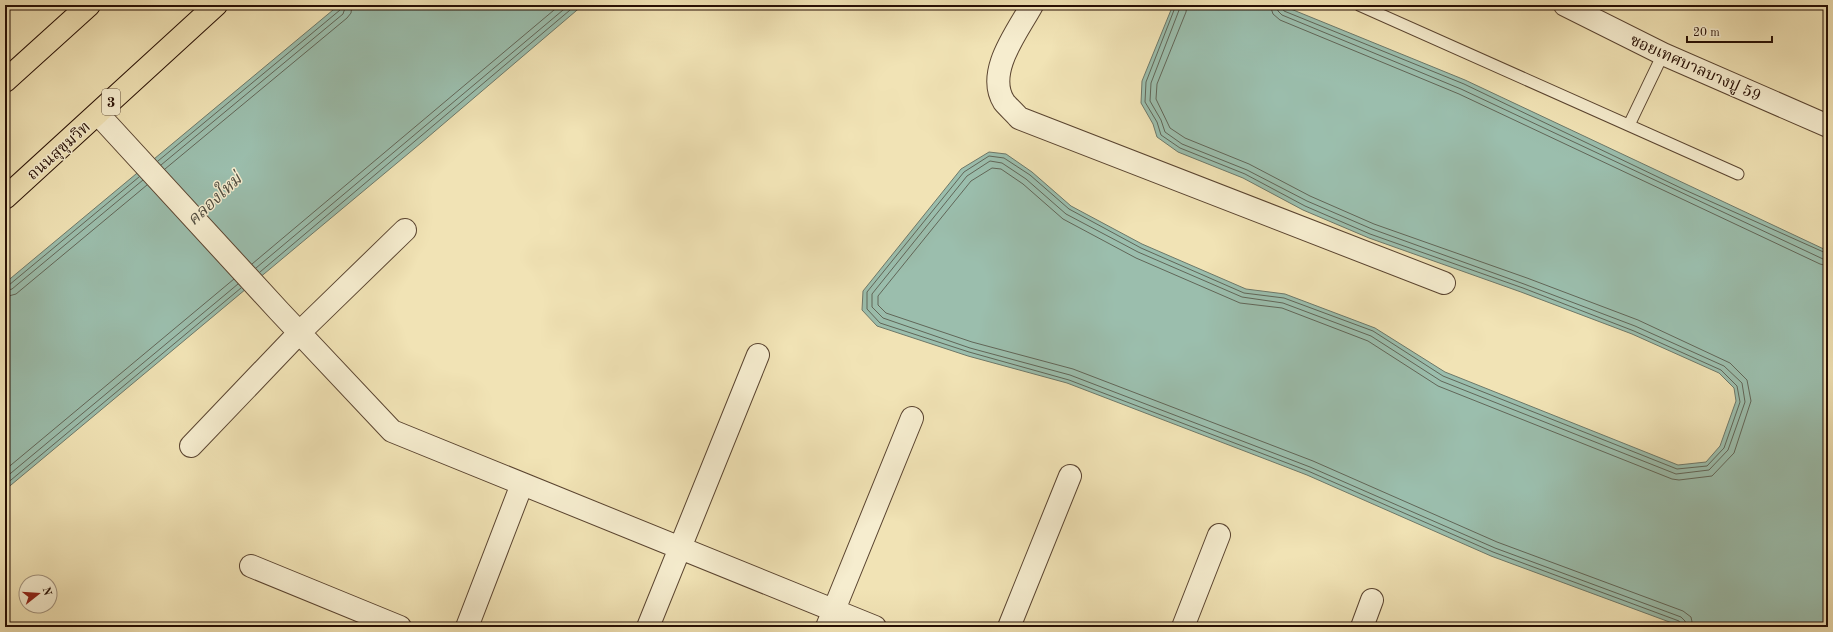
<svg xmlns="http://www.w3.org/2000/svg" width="1833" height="632" viewBox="0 0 1833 632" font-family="'Old Standard TT','Noto Serif Thai',serif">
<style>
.water{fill:#9bbead;stroke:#6d7869}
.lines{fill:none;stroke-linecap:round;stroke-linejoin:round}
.shore{stroke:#616658;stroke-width:1}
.service-casing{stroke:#5a4430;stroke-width:13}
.minor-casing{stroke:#5a4430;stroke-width:24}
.trunk-casing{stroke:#270f04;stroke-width:24}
.service{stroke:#f6edcf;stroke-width:11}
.minor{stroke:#f6edcf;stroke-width:22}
.trunk{stroke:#f1e3b5;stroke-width:22}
.labels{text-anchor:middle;stroke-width:3;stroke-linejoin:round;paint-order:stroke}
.shield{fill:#f6edcf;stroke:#655241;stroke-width:1}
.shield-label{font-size:15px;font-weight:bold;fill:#270f04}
.street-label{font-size:16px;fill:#270f04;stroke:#f6edcf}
.water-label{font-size:17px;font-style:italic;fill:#504c3f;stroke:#f6edcf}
</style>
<rect width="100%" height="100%" fill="#f1e3b5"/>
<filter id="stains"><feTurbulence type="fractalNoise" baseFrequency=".005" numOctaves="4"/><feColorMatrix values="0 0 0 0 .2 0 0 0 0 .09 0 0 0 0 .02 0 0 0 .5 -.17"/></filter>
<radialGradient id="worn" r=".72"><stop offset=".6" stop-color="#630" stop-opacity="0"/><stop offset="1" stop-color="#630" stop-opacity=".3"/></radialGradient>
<path class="water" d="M 339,5 L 583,5 L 421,143 L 5,490 L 5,283 Z
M 1173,5 L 1281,5 L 1465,80 L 1828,251 L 1828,627 L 1683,627 L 1491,556 L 1307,475 L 1067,383 L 968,356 L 877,326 L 862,310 L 863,291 L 961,169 L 989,152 L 1006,154 L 1032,172 L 1071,206 L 1142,244 L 1246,289 L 1285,294 L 1375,328 L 1445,372 L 1678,465 L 1706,462 L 1720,446 L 1736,401 L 1734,388 L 1719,373 L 1632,334 L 1521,292 L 1369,238 L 1303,210 L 1243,178 L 1178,152 L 1157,137 L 1153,124 L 1141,103 L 1142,81 Z"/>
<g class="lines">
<path class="shore" d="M 1176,5 L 1146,82 L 1145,102 L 1157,122 L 1161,135 L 1180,148 L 1245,174 L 1305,206 L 1370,234 L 1523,288 L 1634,331 L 1721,370 L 1737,386 L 1740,402 L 1724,448 L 1707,466 L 1677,469 L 1443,376 L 1373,331 L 1284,298 L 1244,293 L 1141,248 L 1069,209 L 1030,175 L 1004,158 L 989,156 L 964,172 L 867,292 L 867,309 L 880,323 L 969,352 L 1069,380 L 1308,471 L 1493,552 L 1679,621 L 1682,627
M 1181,5 L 1151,83 L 1150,101 L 1161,120 L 1165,132 L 1182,144 L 1247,170 L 1307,201 L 1372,229 L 1524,284 L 1635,326 L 1724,366 L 1742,383 L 1745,402 L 1728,450 L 1709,470 L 1676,474 L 1441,381 L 1371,336 L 1283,303 L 1242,297 L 1138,252 L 1066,214 L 1026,179 L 1002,163 L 990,161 L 967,176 L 872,294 L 872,307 L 883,318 L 970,348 L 1070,375 L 1310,467 L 1495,548 L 1681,617 L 1685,621 L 1687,627
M 1187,5 L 1186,12 L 1157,84 L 1156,99 L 1170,128 L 1185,138 L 1249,164 L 1310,196 L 1374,224 L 1527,278 L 1638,320 L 1730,363 L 1747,380 L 1751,401 L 1734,453 L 1712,476 L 1679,480 L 1672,479 L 1438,386 L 1368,341 L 1282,308 L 1240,303 L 1136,258 L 1063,219 L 1023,184 L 1001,169 L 992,168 L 971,181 L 878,296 L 878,305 L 886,313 L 972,342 L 1073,369 L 1313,461 L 1497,542 L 1683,611 L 1691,617 L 1693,627
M 1270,5 L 1273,14 L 1280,20 L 1459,94 L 1820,264 L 1828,266
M 1276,5 L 1278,11 L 1282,15 L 1461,89 L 1823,259 L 1828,259
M 1281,5 L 1284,11 L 1464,84 L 1685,190 L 1828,254
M 158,161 L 322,25 L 340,10 L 341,5
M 161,165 L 343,14 L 346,5
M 165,169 L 347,18 L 351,13 L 352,5
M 252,264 L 560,5
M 256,268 L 569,5
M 260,272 L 576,5
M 5,286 L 9,285 L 139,177
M 5,291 L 12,289 L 143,180
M 5,297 L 16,294 L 147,185
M 5,470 L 234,279
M 5,478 L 238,284
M 5,485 L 241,288"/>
<g class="service-casing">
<path id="service" d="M 1359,5 L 1738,174
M 1629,125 L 1663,54"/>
</g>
<g class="minor-casing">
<path id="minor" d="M 1032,5 C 1018,31 985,72 1004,102 C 1008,107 1015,113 1019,118 L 1444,283
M 1565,5 L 1663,54 L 1828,126
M 98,114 L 279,311 L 392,431 L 875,627
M 191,446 L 299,333 L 405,230
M 251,566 L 400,627
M 467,627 L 522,484
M 648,627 L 758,355
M 827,627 L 912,418
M 1009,627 L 1070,476
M 1183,627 L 1219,535
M 1362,627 L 1372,600"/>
</g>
<g class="trunk-casing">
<path id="trunk" d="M 5,81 L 89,5
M 5,198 L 216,5"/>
</g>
<use href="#service" class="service"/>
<use href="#minor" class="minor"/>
<use href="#trunk" class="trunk"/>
</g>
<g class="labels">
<rect class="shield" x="102" y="89" width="18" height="26" rx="3"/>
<g class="shield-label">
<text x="111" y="107">3</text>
</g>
<g class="street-label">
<text transform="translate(1696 67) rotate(24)" y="6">ซอยเทศบาลบางปู 59</text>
<text transform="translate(58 150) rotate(-42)" y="6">ถนนสุขุมวิท</text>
</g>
<g class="water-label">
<text transform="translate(214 199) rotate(-43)" y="6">คลองใหม่</text>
</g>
</g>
<rect width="1833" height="632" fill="none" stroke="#f1e3b5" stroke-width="20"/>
<rect x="6" y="6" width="1821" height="620" fill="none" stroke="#270f04" stroke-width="2"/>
<rect x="10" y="10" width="1813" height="612" fill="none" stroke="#270f04"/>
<g transform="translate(38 594) rotate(73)"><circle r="19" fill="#f6edcf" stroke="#a3947e"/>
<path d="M0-3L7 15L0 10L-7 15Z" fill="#8f2418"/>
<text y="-6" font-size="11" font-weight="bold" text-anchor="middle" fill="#270f04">N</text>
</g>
<path d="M1687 36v6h85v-6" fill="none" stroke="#270f04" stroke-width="2"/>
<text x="1693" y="36" font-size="12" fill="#270f04" stroke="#f6edcf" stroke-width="3" paint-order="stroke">20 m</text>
<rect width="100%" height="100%" filter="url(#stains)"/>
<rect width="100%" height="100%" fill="url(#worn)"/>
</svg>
